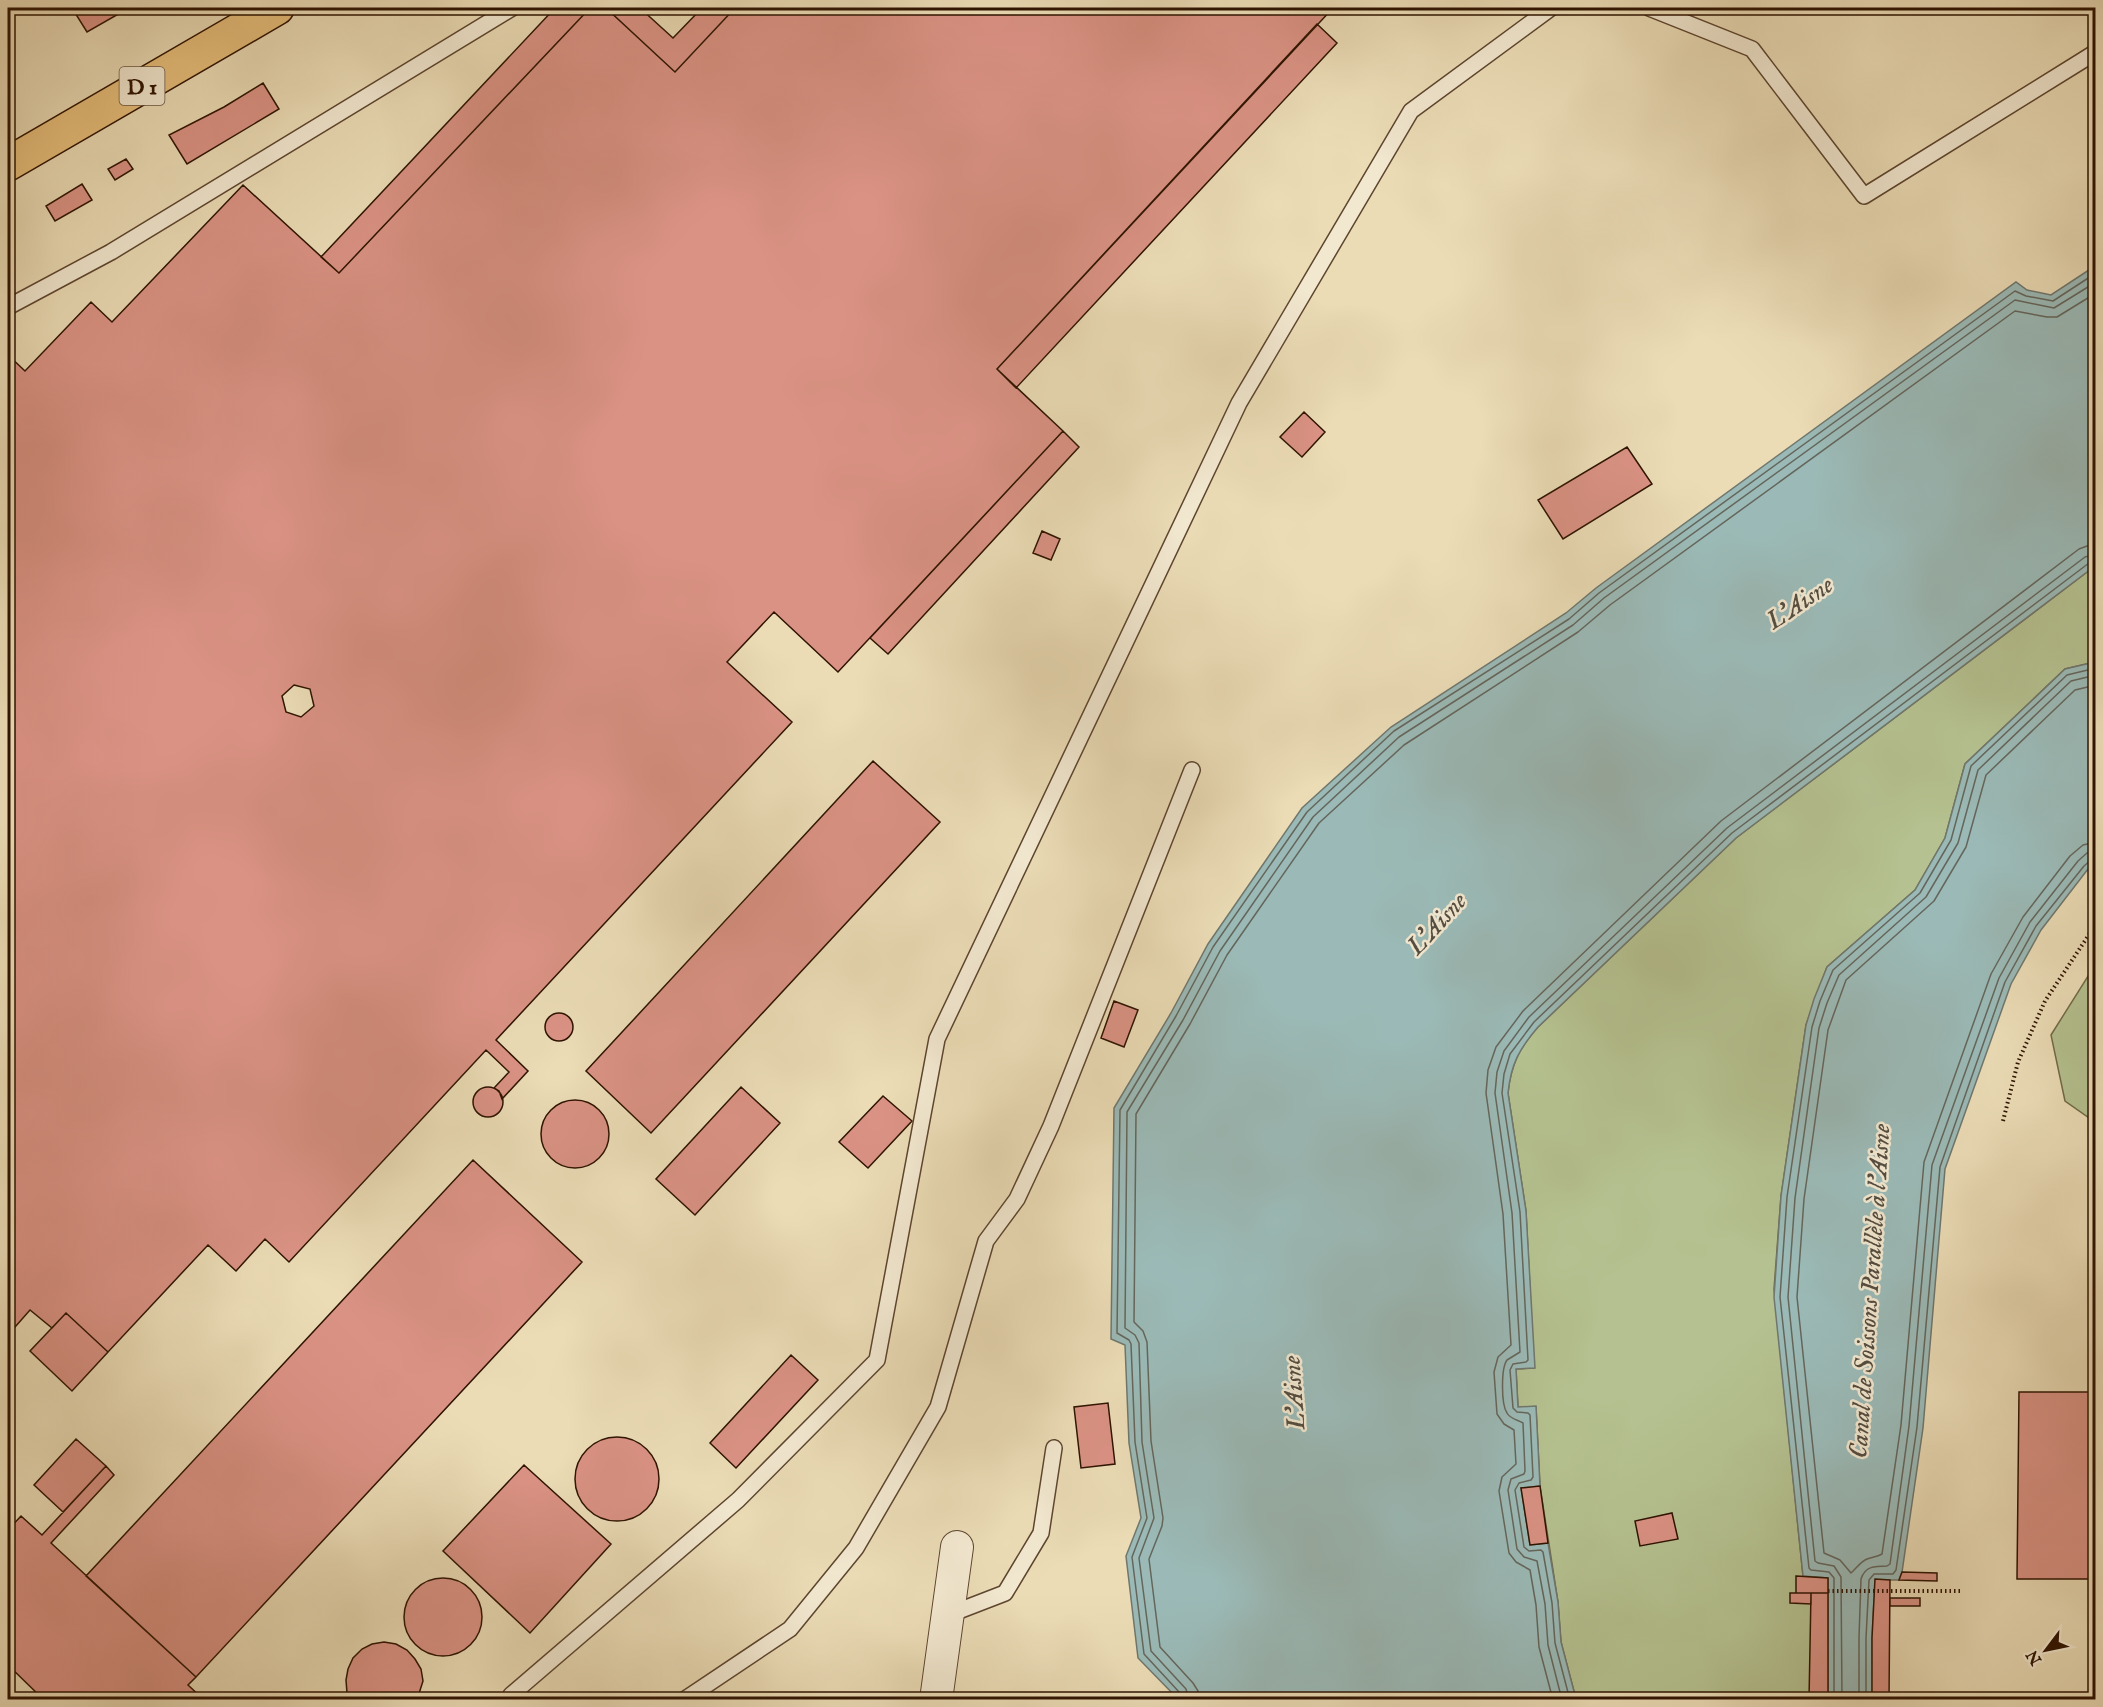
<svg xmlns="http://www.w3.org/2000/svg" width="2103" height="1707" viewBox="0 0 2103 1707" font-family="'IM FELL English',serif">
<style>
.green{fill:#b5c190;stroke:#726a48;stroke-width:1.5}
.water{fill:#9bbab7;stroke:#6f776e;stroke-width:1.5}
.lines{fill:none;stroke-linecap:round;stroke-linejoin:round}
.shore{stroke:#64665c;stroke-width:1.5}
.building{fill:#da9284;stroke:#2e1301;stroke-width:1.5;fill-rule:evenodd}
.lane-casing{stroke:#5d452e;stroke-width:18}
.street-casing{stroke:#5d452e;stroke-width:34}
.primary-casing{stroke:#2e1301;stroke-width:36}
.path{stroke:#2e1301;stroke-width:4;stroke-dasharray:1.5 3;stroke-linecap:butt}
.lane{stroke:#f2e8d0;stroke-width:15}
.street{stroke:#f2e8d0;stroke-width:32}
.primary{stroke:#e6be7b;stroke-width:33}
.labels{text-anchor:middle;stroke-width:5;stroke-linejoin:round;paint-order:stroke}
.shield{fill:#f2e8d0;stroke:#69533f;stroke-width:1.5}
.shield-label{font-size:22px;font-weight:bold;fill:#2e1301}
.water-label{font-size:26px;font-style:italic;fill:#544d41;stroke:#f2e8d0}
</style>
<rect width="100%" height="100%" fill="#ebdcb6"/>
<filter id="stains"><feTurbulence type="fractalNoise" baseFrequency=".00333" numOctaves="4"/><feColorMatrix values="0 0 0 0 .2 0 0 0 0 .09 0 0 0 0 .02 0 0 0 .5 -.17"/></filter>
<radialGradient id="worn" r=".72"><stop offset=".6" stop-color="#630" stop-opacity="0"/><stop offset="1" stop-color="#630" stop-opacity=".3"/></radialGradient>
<path class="green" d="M 2095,566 L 2095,662 L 2065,669 L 1965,764 L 1945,838 L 1915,890 L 1827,967 L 1806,1025 L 1781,1196 L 1774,1289 L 1803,1576 L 1828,1578 L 1828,1699 L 1576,1699 L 1561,1642 L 1558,1602 L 1540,1486 L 1536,1407 L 1518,1407 L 1516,1369 L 1534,1368 L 1526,1211 L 1508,1093 C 1511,1064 1519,1049 1538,1027 L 1736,838 Z
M 2095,965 L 2095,1122 L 2065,1101 L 2051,1035 Z"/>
<path class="water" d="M 2095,266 L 2095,566 L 1736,838 L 1538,1027 C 1519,1049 1511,1064 1508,1093 L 1526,1211 L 1535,1368 L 1516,1369 L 1518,1407 L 1536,1406 L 1540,1486 L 1521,1488 L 1530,1545 L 1548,1543 L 1558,1602 L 1561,1642 L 1576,1699 L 1178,1699 L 1138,1658 L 1126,1556 L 1141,1518 L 1129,1443 L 1125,1345 L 1111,1339 L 1114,1108 L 1171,1013 L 1208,944 L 1302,808 L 1391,727 L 1566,613 L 1596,588 L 2016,282 L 2027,290 L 2051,295 Z
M 2095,662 L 2095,863 L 2088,869 L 2041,930 L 2011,984 L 1945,1169 L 1923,1428 L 1902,1572 L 1899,1580 L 1875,1580 L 1872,1638 L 1872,1699 L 1828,1699 L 1828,1578 L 1803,1576 L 1774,1297 L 1781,1196 L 1806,1025 L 1814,999 L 1827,967 L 1915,890 L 1945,838 L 1965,764 L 2065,669 Z"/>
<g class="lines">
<path class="shore" d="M 2096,685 L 2075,690 L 1986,775 L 1966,847 L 1934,901 L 1846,980 L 1828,1030 L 1804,1199 L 1797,1297 L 1824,1553 L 1840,1560 L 1851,1573 C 1856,1569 1860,1562 1867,1559 C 1872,1557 1877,1557 1882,1554 L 1901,1425 L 1924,1162 L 1991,974 L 2023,917 L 2070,856 L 2083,845 L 2096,842
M 1182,1700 L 1180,1693 L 1144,1654 L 1132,1557 L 1147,1518 L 1135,1442 L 1131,1344 L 1129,1340 L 1117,1333 L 1120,1110 L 1176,1016 L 1213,947 L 1307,812 L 1394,731 L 1569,619 L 1599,593 L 2015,291 L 2026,296 L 2053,301 L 2096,273
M 1189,1700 L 1186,1689 L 1151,1651 L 1139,1558 L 1154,1518 L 1142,1442 L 1139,1343 L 1135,1335 L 1125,1328 L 1127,1112 L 1183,1020 L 1220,951 L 1313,817 L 1399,737 L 1573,625 L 1604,598 L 2015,300 L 2054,308 L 2096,282
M 1198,1700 L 1198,1691 L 1193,1683 L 1160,1647 L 1149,1559 L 1162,1526 L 1163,1518 L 1151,1441 L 1147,1342 L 1143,1331 L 1134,1322 L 1136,1114 L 1190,1024 L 1227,955 L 1319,823 L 1404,745 L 1578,632 L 1610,605 L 2015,311 L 2047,317 L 2057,317 L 2096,293
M 1553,1700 L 1539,1647 L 1536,1605 L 1530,1570 L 1516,1562 L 1509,1553 L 1499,1491 L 1502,1477 L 1516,1464 L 1514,1430 L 1504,1424 L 1497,1414 L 1494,1372 L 1498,1357 L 1511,1345 L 1503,1214 L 1486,1093 L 1488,1070 L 1496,1047 L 1523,1011 L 1721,821 L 2079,549 L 2087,546 L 2096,545
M 1562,1700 L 1548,1645 L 1545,1604 L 1537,1561 L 1524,1557 L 1517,1549 L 1508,1490 L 1511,1479 L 1524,1474 L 1525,1471 L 1523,1423 C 1518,1420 1510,1419 1507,1413 C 1501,1404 1501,1368 1507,1360 L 1520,1352 L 1512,1213 L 1495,1093 L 1497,1072 L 1504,1051 L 1529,1017 L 1727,828 L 2085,557 L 2096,554
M 1570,1700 L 1555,1643 L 1552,1603 L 1543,1552 L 1541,1550 L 1529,1551 L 1524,1547 L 1515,1490 L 1519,1483 L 1531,1480 L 1533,1477 L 1530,1415 L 1528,1413 L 1517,1412 L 1513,1408 L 1510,1370 L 1513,1364 L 1526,1362 L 1528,1360 L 1520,1212 L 1502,1093 L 1504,1074 L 1510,1054 L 1534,1022 L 1732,833 L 2089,563 L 2096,561
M 1834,1700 L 1834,1578 L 1829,1572 L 1811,1570 L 1809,1568 L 1780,1297 L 1787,1197 L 1812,1027 L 1820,1001 L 1833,970 L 1920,893 L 1951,840 L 1971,766 L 2067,675 L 2096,668
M 1842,1700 L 1841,1577 L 1834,1566 L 1818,1563 L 1815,1561 L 1788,1297 L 1795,1198 L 1819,1028 L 1827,1003 L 1839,975 L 1926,897 L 1958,843 L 1978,770 L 2071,681 L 2096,675
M 1859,1700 L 1859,1637 L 1861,1579 C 1865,1566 1875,1566 1887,1566 L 1890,1564 L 1909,1426 L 1932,1165 L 1999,978 L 2030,922 L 2078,861 L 2087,853 L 2096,851
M 1866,1700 L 1866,1638 L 1869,1580 L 1874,1574 L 1893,1574 L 1896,1570 L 1917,1427 L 1940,1167 L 2005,982 L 2036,926 L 2084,866 L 2091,860 L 2096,859"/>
</g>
<path class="building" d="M 72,8 L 129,8 L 87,32 Z
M 555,8 L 590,8 L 339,273 L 321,257 Z
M 590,8 L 606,8 L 675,72 L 735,8 L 1333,8 L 997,369 L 1063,431 L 838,672 L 774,612 L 727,662 L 792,722 L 496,1040 L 528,1071 L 502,1099 L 499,1091 L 494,1088 L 509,1072 L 486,1050 L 289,1262 L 265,1239 L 236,1271 L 208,1245 L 108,1352 L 66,1313 L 52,1328 L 30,1310 L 8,1335 L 8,355 L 25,371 L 91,302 L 112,322 L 243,185 L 339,273 ZM 294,685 L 310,689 L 314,706 L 301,717 L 286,712 L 282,696 Z
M 606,8 L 640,8 L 673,38 L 702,8 L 735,8 L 675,72 Z
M 1317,24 L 1337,43 L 1016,388 L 997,369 Z
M 263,83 L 279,109 L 187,164 L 169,135 L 224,107 Z
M 126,159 L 133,169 L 115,180 L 108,169 Z
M 82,184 L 92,200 L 55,221 L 46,206 Z
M 1304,412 L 1325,432 L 1302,457 L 1280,437 Z
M 1063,431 L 1079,447 L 888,654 L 870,638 Z
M 1627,447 L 1652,484 L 1563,539 L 1538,500 Z
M 1042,531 L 1060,539 L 1051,560 L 1033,553 Z
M 873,761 L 940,822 L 651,1133 L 586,1071 Z
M 1114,1001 L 1138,1010 L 1124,1047 L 1101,1038 Z
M545 1027a14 14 0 1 1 28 0a14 14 0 1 1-28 0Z
M473 1102a15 15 0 1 1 30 0a15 15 0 1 1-30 0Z
M 741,1087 L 780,1123 L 695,1215 L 656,1179 Z
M 883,1096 L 912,1121 L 868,1168 L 839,1142 Z
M541 1134a34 34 0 1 1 68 0a34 34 0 1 1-68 0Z
M 473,1160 L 582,1262 L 196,1677 L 86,1576 Z
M 66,1313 L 108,1352 L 72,1391 L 30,1351 Z
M 791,1355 L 818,1380 L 736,1468 L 710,1443 Z
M 2019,1392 L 2096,1392 L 2096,1579 L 2017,1579 Z
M 1108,1403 L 1115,1464 L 1081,1468 L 1074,1407 Z
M575 1479a42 42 0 1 1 84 0a42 42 0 1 1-84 0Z
M 76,1439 L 106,1466 L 63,1512 L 34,1485 Z
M 524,1465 L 611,1544 L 530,1633 L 443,1551 Z
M 106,1466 L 114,1475 L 51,1543 L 196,1677 L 188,1685 L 202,1698 L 200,1700 L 44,1700 L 8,1665 L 8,1530 L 21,1516 L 42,1535 Z
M 1540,1486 L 1548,1543 L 1530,1545 L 1521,1488 Z
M 1672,1513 L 1678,1539 L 1640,1546 L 1635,1521 Z
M 1902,1572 L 1937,1573 L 1937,1581 L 1899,1580 Z
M 1796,1576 L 1828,1578 L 1828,1593 L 1796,1593 Z
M404 1617a39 39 0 1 1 78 0a39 39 0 1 1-78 0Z
M 1875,1579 L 1890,1580 L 1889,1700 L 1872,1700 L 1872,1638 Z
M 1790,1593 L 1811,1593 L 1811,1604 L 1790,1603 Z
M 1811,1593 L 1828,1593 L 1828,1700 L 1809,1700 Z
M 1890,1598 L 1920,1598 L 1920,1606 L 1890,1606 Z
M 384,1642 L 396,1644 L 407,1650 L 415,1659 L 421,1669 L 423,1681 L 417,1700 L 351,1700 L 347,1693 L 346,1680 L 348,1669 L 353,1658 L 362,1649 L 372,1644 Z"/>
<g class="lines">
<g class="lane-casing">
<path id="lane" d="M 1649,8 L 1752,49 L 1864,196 L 2096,52
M 8,307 L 111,252 L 512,8
M 948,1615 L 1005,1593 L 1041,1533 L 1054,1448
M 513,1700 L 511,1695 L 738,1500 L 877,1360 L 937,1039 L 1239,403 L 1411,111 L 1551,8
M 684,1700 L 790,1629 L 856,1548 L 938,1407 L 986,1241 L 1017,1199 L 1051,1126 L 1192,770"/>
</g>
<g class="street-casing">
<path id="street" d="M 936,1700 L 957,1547"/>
</g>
<g class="primary-casing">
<path id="primary" d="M 8,164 L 277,8"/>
</g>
<path class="path" d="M 2003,1121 L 2018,1062 L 2045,1001 L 2096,924
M 1828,1591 L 1960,1591"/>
<use href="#lane" class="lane"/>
<use href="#street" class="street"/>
<use href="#primary" class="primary"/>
</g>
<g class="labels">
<rect class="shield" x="119.5" y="67" width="45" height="38" rx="4.5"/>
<g class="shield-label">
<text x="142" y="94">D 1</text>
</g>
<g class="water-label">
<text transform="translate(1799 602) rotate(-34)" y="9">L'Aisne</text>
<text transform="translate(1436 923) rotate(-47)" y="9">L'Aisne</text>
<text transform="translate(1869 1291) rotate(-86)" y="9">Canal de Soissons Parallèle à l'Aisne</text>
<text transform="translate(1293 1393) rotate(-94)" y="9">L'Aisne</text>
</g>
</g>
<rect width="2103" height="1707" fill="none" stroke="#ebdcb6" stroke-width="30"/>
<rect x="9" y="9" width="2085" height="1689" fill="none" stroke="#2e1301" stroke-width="3"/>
<rect x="15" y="15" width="2073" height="1677" fill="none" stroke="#2e1301" stroke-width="1.5"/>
<g transform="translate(2046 1650) rotate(238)" stroke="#f2e8d0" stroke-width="4.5" paint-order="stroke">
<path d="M0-4.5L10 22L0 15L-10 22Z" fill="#2e1301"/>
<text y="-9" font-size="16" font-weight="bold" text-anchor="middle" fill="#2e1301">N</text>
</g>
<rect width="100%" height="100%" filter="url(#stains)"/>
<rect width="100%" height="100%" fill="url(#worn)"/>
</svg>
